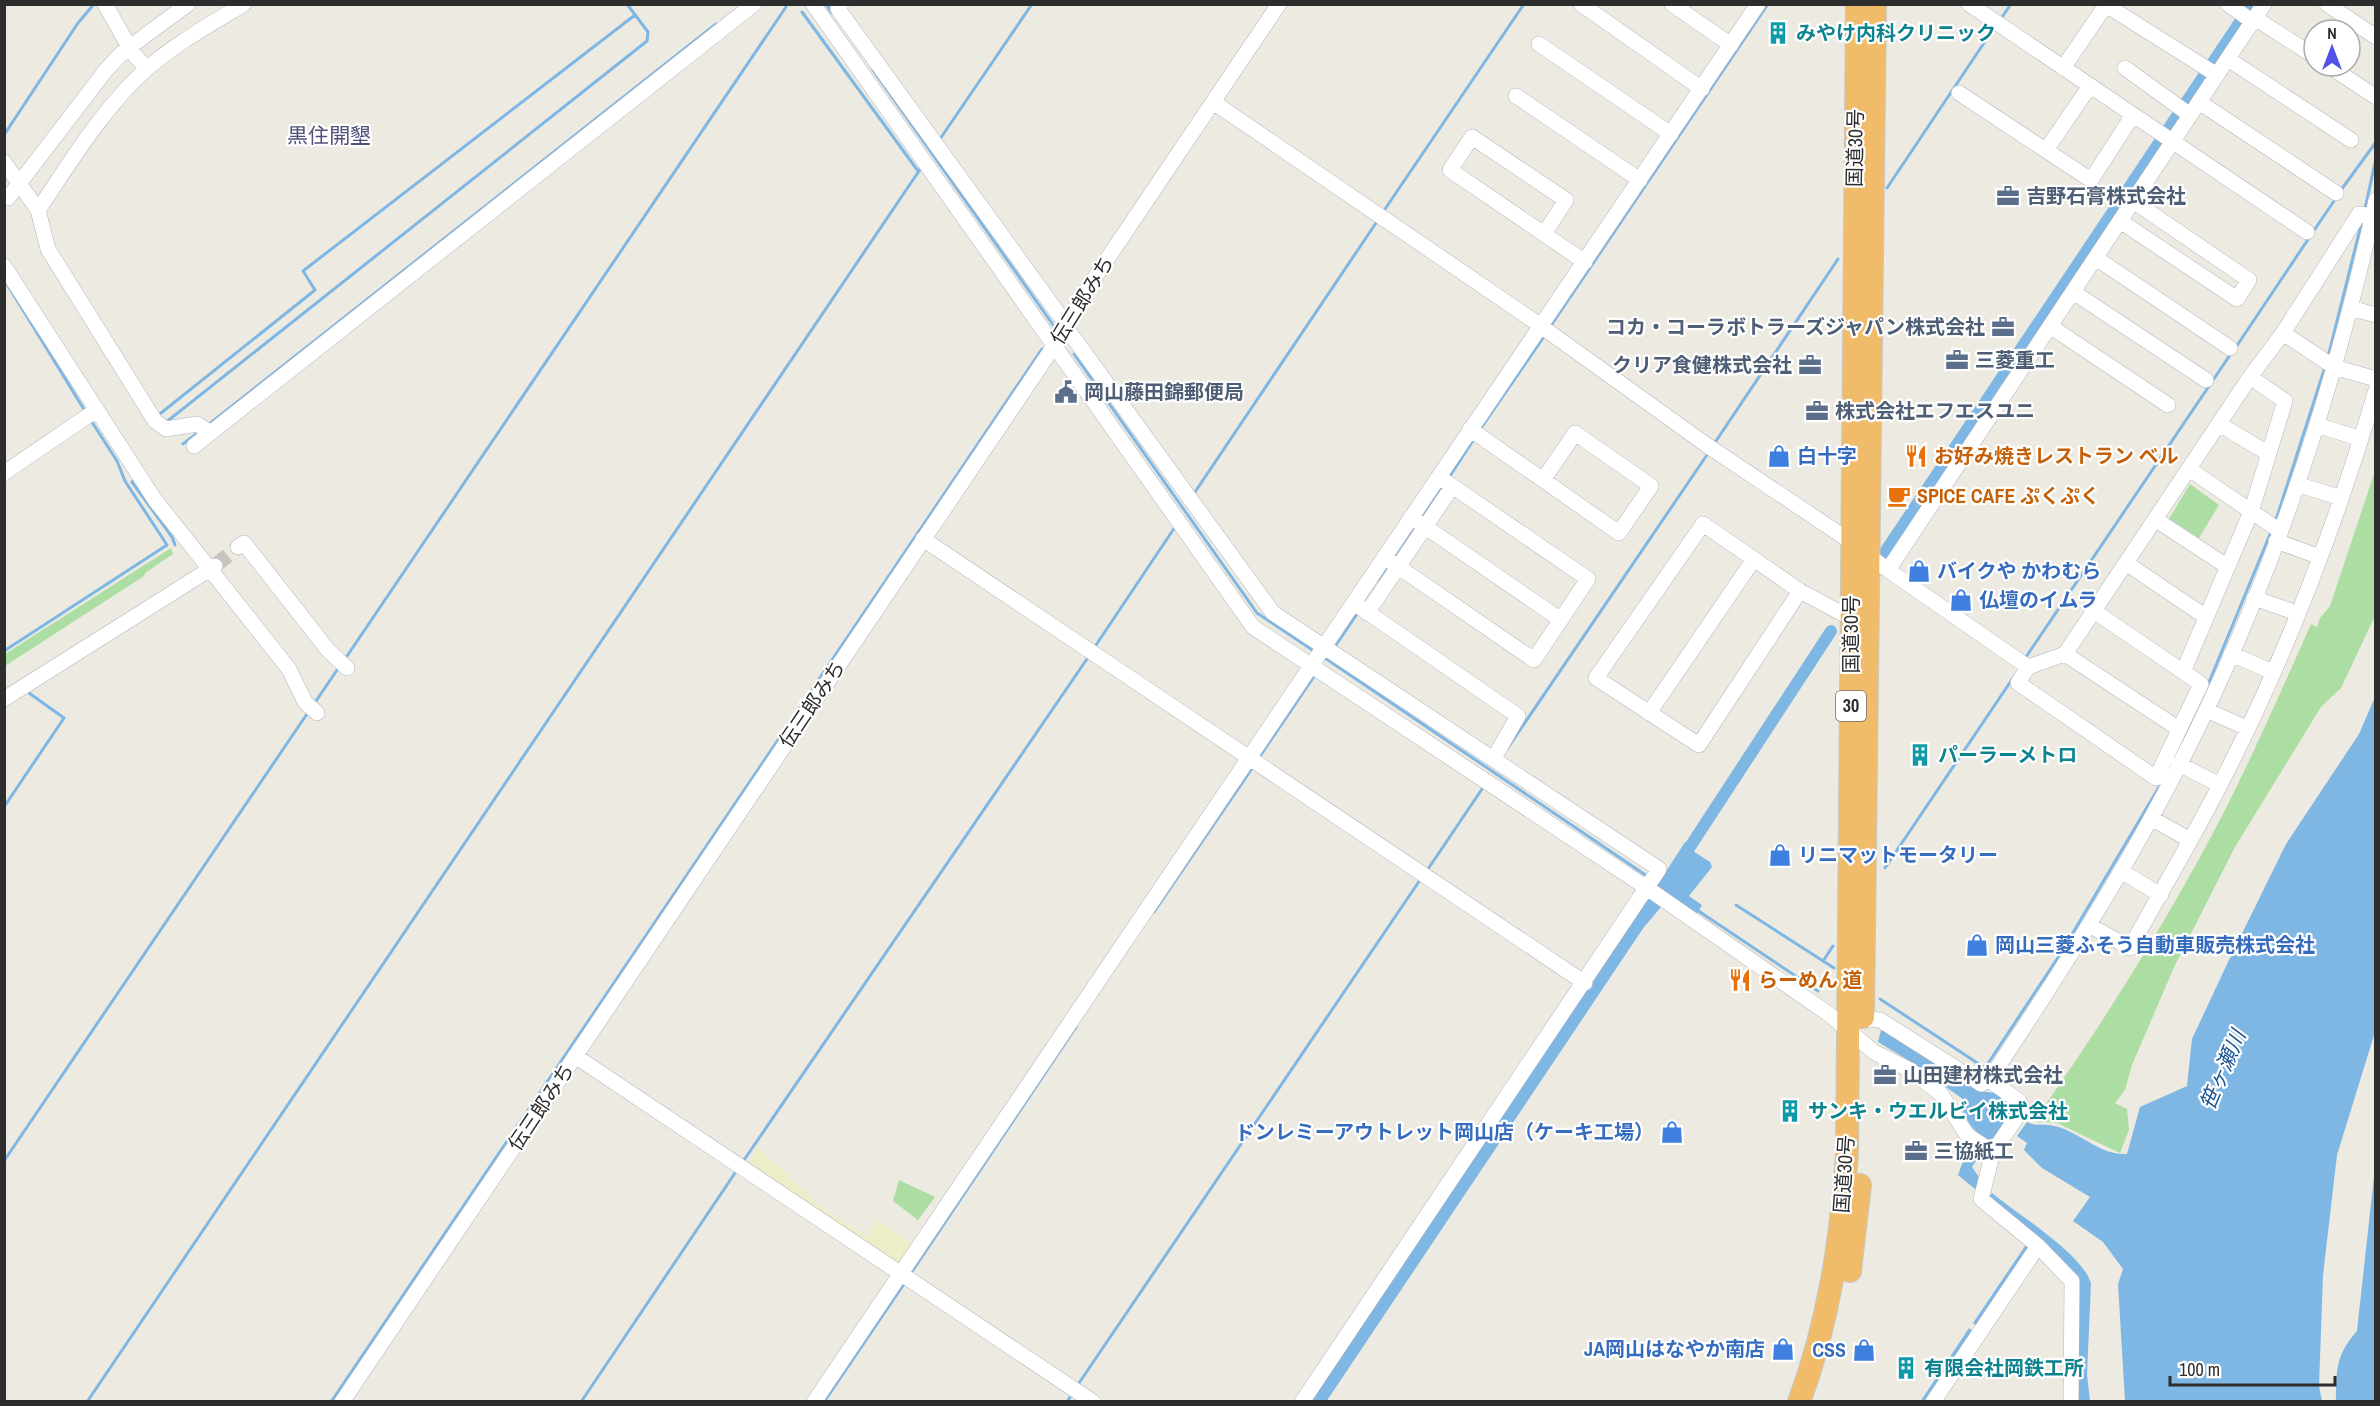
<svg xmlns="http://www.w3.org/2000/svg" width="2380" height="1406" viewBox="0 0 2380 1406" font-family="'Archivo Narrow','Noto Sans JP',sans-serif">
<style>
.green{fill:#acdea3}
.sand{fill:#edeec8}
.water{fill:#7fb7e4}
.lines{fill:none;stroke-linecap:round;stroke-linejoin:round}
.stream{stroke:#7fb7e4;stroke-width:3}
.canal{stroke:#7fb7e4;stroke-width:12}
.river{stroke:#7fb7e4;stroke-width:20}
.minor-tunnel{stroke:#c7c4bd;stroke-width:15;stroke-dasharray:15 8;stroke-linecap:butt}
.minor-casing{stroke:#b4b4bf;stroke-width:16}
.highway-casing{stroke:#c8c8c8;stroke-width:24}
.minor{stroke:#fff;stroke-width:15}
.highway{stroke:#f0bc6a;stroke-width:22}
.labels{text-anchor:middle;stroke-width:4.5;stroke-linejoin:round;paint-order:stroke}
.shield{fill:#fff;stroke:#6c6c6c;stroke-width:1.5}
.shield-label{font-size:18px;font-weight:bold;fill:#2d2d2d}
.culture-label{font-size:20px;font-weight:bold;fill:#0d838f;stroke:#fff;text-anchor:start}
.street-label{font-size:20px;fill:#2d2d2d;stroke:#fff}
.service-label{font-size:20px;font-weight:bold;fill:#4e5e75;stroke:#fff;text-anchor:start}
.shop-label{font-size:20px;font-weight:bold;fill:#366cbe;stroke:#fff;text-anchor:start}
.food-label{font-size:20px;font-weight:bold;fill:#c56008;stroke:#fff;text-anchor:start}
.neighbourhood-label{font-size:21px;fill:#51517a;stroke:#fff}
.water-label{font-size:21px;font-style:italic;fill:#1b5493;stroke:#fff}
</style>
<rect width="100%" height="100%" fill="#edeae1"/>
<path class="green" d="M 2375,471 L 2375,616 L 2341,688 L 2321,707 L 2235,847 L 2175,965 L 2132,1065 L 2125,1090 L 2115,1103 L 2127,1109 L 2129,1130 L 2120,1153 L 2057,1123 L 2034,1121 C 2094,1036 2149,950 2199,859 C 2241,783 2276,703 2311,624 L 2317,627 L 2320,618 L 2330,606 Z
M 2190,484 L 2219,505 L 2199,538 L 2169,519 Z
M 171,548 L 173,554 L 145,573 L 144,576 L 5,666 L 5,654 Z
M 899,1180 L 935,1197 L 918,1220 L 893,1201 Z"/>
<path class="sand" d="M 758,1147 L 821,1207 L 867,1237 L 878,1220 L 911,1244 L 896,1266 L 746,1166 Z"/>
<path class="water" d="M 2375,697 L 2375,1032 L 2337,1155 L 2323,1275 L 2319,1386 L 2322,1401 L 2125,1401 L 2118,1284 L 2123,1269 L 2103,1242 L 2073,1221 L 2090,1197 L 2042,1168 L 2024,1150 L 2027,1143 L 2017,1136 L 2027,1122 C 2037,1127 2043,1123 2054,1126 C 2079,1131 2100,1156 2127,1154 L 2140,1107 L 2187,1086 L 2192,1039 L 2228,962 L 2286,844 L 2359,734 Z
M 1685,842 L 1692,845 L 1690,849 L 1710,862 L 1712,867 L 1689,896 L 1702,905 L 1696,915 L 1656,887 Z
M 1882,1026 L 1979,1091 L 2003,1094 L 2017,1107 L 2001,1138 L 1989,1141 C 1975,1133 1969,1125 1963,1111 L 1967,1102 L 1908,1060 L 1878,1042 Z
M 1973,1146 L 1982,1152 L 1972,1167 L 1981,1180 L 1975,1189 L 1958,1175 L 1962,1164 Z
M 2375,1167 L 2375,1401 L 2336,1401 C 2336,1371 2336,1354 2357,1331 Z
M 1992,1193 C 2018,1215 2081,1252 2091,1283 L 2087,1375 L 2090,1401 L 2079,1401 L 2079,1279 L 1987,1199 Z
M 2027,1243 L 2030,1245 L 1977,1326 L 1973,1323 Z
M 1969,1328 L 1973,1331 L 1925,1401 L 1920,1402 Z"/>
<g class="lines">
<path class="stream" d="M 826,4 L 832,13
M 802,12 L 918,171
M 2000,20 L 2011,4
M 873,70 L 1056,329
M 4,135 L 78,23 L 94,4
M 940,139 L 1032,4
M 1887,188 L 1994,28
M 2341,190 L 2376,142
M 2365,209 L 2376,158
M 1383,212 L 1524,4
M 2313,232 L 2336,198
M 7,284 L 85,411
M 1550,327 L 1768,4
M 2236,347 L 2309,238
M 1074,354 L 1257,613 L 1314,651
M 2328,357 L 2362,221
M 161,413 L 315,290 L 303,271 L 635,15
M 165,423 L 647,41 L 648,32 L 627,4
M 208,425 L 716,24
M 1479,431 L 1545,335
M 1716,441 L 1838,259
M 183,444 L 200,431
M 1448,479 L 1474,439
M 134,480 L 132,482 L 172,537 L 175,545
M 1195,492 L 1378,220
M 1421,519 L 1442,487
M 2275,523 L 2325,367
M 1395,558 L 1416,527
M 1380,581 L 1389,566
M 1094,648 L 1175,527
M 1334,648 L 1359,611
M 4,651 L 167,545 L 125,481 L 117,461 L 90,419
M 1322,656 L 1647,876
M 345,659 L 786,7
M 2024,660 L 2232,352
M 2207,687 L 2271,532
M 314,704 L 339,667
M 1507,749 L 1709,452
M 1258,759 L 1313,678
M 4,807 L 64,718 L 29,693
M 1885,868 L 2013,678
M 1426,872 L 1482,789
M 1736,905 L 1834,968
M 1697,910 L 1818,991
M 1154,912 L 1253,767
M 1644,912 L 1658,906
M 1823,961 L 1833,946
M 1880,999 L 1985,1068 L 2061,953 L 2159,787
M 4,1161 L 309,711
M 742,1163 L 1089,656
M 911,1273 L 1076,1027
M 1077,1386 L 1420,880
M 87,1402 L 921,168
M 331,1402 L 1042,349
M 581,1402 L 737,1170
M 824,1402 L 906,1281
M 1067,1402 L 1072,1394"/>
<path class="canal" d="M 1883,555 L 2252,4
M 1682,859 L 1831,631"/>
<path class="river" d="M 1314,1402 L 1636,921 L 1654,900"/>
<path class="minor-tunnel" d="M 216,565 L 238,547"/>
<g class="minor-casing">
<path id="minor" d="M 105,4 L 132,52 L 147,69
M 813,4 L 1253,627 L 1647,888 L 1830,1015 L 1874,1052 L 1910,1070 L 1941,1094 L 1967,1135 L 1993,1152
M 841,4 L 838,9 L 1060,316 L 1067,323
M 1581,4 L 1702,89
M 1672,4 L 1731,45
M 1969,4 L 2307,232
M 2228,4 L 2253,22
M 2327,4 L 2376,37
M 2255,18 L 2314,56
M 1539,44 L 1671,134
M 2228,59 L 2351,140
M 2329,66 L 2376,97
M 2063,68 L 2106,5 L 2217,75
M 2125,68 L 2190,115
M 1959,93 L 2091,180 L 2133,115
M 1516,96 L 1640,180
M 1213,102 L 1531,319 L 1708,446 L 1841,535 L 1888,570 L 2028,667
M 2199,102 L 2336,193
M 2046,150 L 2090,86
M 4,162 L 38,210 L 48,249 L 155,421 L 166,429 L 197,424 L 209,432
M 8,198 L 106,70 L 123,52 L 188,4
M 38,210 C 70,163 100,113 141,74 C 171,46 209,25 244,4
M 2120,221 L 2237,299 L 2249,280 L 2133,201
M 1544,234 L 1566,200 L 1472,137 L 1450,170 L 1585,262
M 2096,258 L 2230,348
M 4,266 L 155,500 L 289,669 L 305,702 L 317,713
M 2073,292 L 2206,380
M 2350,308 L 2376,315
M 1065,326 L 1273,613 L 1659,869 L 1302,1402
M 2050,326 L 2168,405
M 2283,333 L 2334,367 L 2376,379
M 2219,424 L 2269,454
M 2317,425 L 2361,439
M 1470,429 L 1619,533 L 1651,486 L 1575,433 L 1543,480
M 194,446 L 754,4
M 2189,469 L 2280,531
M 4,473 L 95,411
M 2297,484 L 2341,498
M 1411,517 L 1561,620
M 2155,519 L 2228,567
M 1703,524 L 1800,591 L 1699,745 L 1596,678 Z
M 923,539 L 1585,983
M 2276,541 L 2320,557
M 238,547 L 244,543 L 328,650 L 347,668
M 1384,557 L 1534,660 L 1588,579 L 1439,477
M 2126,563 L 2206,617
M 1888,570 L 2264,4
M 1800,591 L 1841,613 L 1860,615
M 2254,598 L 2297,613
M 1354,603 L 1518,716 L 1494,758
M 2094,611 L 2201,684 L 2156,778 L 2018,683 L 2028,667 L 2065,654 L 2179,729
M 1367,613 L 1452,487
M 2065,654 L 2250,377 L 2283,333 L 2359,214 L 2372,216
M 2231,654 L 2273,672
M 2183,672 L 2251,512 L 2285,401 L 2250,377
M 4,699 L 215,566
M 2206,710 L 2247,728
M 1649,713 L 1754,559
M 2179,764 L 2220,785
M 2151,818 L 2190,840
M 2121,871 L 2161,895
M 2089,925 L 2130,948 C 2160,893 2192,840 2220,785 C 2285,659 2336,525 2376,390
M 1855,1018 L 1880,1020 L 1981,1084 L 1989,1080 C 2046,995 2101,909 2150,820 C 2257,627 2329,414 2376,200
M 575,1056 L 1093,1402
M 2038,1246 L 2072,1281 L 2071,1402
M 342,1402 L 1054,346 L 1085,292 L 1279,4
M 814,1402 L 1758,4
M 1933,1402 L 2038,1246 L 1981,1199 L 1993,1152 L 2023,1108 L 2019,1101 L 1989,1080"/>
</g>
<g class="highway-casing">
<path id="highway" d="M 1863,1017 L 1875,4
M 1850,1271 L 1860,1185
M 1799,1402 C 1829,1322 1841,1239 1847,1154 L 1857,4"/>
</g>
<use href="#minor" class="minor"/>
<use href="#highway" class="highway"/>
</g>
<defs>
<g id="building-bare" transform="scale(1.8)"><path d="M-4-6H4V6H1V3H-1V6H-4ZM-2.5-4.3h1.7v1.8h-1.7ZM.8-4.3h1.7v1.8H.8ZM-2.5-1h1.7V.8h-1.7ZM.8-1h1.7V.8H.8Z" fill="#0f9aa8" stroke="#fff" stroke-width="2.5" paint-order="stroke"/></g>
<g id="office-bare" transform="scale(1.8)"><path d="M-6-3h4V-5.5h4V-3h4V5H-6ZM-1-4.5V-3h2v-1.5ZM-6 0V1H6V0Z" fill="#5c6f8a" stroke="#fff" stroke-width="2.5" paint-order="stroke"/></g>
<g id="civic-bare" transform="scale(1.8)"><path d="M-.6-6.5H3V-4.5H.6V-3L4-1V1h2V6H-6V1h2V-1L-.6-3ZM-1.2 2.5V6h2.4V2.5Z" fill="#5c6f8a" stroke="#fff" stroke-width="2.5" paint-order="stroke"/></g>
<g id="shop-bare" transform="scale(1.8)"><path d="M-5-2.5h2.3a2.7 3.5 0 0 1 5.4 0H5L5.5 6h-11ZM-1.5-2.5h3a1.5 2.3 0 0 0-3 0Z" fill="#3f7fe0" stroke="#fff" stroke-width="2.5" paint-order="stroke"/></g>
<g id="restaurant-bare" transform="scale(1.8)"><path d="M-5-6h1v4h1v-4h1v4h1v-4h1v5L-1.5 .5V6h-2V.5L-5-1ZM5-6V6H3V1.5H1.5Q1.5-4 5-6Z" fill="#e8710a" stroke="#fff" stroke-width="2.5" paint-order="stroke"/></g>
<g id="cafe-bare" transform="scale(1.8)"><path d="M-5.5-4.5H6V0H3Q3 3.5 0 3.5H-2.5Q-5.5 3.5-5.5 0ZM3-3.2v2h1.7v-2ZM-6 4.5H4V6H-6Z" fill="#e8710a" stroke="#fff" stroke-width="2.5" paint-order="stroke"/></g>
</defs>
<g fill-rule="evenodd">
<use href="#building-bare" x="1778" y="33"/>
<use href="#office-bare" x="2008" y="196"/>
<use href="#office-bare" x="2003" y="327"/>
<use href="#office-bare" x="1957" y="360"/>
<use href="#office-bare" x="1810" y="365"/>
<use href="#civic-bare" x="1066" y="392"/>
<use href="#office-bare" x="1817" y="411"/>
<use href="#shop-bare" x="1779" y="456"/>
<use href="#restaurant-bare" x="1916" y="456"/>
<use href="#cafe-bare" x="1899" y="496"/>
<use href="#shop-bare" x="1919" y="571"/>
<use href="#shop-bare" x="1961" y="600"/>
<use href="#building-bare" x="1920" y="755"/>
<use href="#shop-bare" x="1780" y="855"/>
<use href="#shop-bare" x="1977" y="945"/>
<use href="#restaurant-bare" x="1740" y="980"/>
<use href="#office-bare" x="1885" y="1075"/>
<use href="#building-bare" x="1790" y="1111"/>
<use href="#shop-bare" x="1672" y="1132"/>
<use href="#office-bare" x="1916" y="1151"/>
<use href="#shop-bare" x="1783" y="1349"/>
<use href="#shop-bare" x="1864" y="1350"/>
<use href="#building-bare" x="1906" y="1368"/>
</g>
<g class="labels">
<rect class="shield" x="1836" y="691" width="30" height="30" rx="4.5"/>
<g class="shield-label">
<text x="1851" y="712">30</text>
</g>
<g class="culture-label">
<text x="1796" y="40">みやけ内科クリニック</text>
<text x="1938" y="762">パーラーメトロ</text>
<text x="1808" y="1118">サンキ・ウエルビイ株式会社</text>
<text x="1924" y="1375">有限会社岡鉄工所</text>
</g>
<g class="street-label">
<text transform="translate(1855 148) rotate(-89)" y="7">国道30号</text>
<text transform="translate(1082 300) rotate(-58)" y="7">伝三郎みち</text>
<text transform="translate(1851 634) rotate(-90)" y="7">国道30号</text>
<text transform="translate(812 704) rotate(-56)" y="7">伝三郎みち</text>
<text transform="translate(541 1107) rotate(-56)" y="7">伝三郎みち</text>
<text transform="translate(1844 1174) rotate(-86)" y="7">国道30号</text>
</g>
<g class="service-label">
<text x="2026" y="203">吉野石膏株式会社</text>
<text x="1985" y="334" text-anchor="end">コカ・コーラボトラーズジャパン株式会社</text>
<text x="1975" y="367">三菱重工</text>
<text x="1792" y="372" text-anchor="end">クリア食健株式会社</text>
<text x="1084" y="399">岡山藤田錦郵便局</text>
<text x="1835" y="418">株式会社エフエスユニ</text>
<text x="1903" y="1082">山田建材株式会社</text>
<text x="1934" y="1158">三協紙工</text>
</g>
<g class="shop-label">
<text x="1797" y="463">白十字</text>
<text x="1937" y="578">バイクや かわむら</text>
<text x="1979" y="607">仏壇のイムラ</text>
<text x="1798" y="862">リニマットモータリー</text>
<text x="1995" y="952">岡山三菱ふそう自動車販売株式会社</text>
<text x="1654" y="1139" text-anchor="end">ドンレミーアウトレット岡山店（ケーキ工場）</text>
<text x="1765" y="1356" text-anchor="end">JA岡山はなやか南店</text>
<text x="1846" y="1357" text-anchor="end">CSS</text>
</g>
<g class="food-label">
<text x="1934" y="463">お好み焼きレストラン ベル</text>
<text x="1917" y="503">SPICE CAFE ぷくぷく</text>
<text x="1758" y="987">らーめん 道</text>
</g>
<g class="neighbourhood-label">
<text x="329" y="143">黒住開墾</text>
</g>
<g class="water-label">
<text transform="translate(2223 1070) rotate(-67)" y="7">笹ヶ瀬川</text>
</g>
</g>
<rect width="2380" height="1406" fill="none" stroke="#2d2d2d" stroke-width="12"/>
<g transform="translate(2332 48)"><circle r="28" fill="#ffffff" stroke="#ababab" stroke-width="1.5"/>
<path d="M0-4.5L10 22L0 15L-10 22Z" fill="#5252e9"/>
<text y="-9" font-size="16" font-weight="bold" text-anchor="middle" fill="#2d2d2d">N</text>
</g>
<path d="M2170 1376v9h165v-9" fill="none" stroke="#2d2d2d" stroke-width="3"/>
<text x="2179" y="1376" font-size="18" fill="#2d2d2d" stroke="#ffffff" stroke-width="4.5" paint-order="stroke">100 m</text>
</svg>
